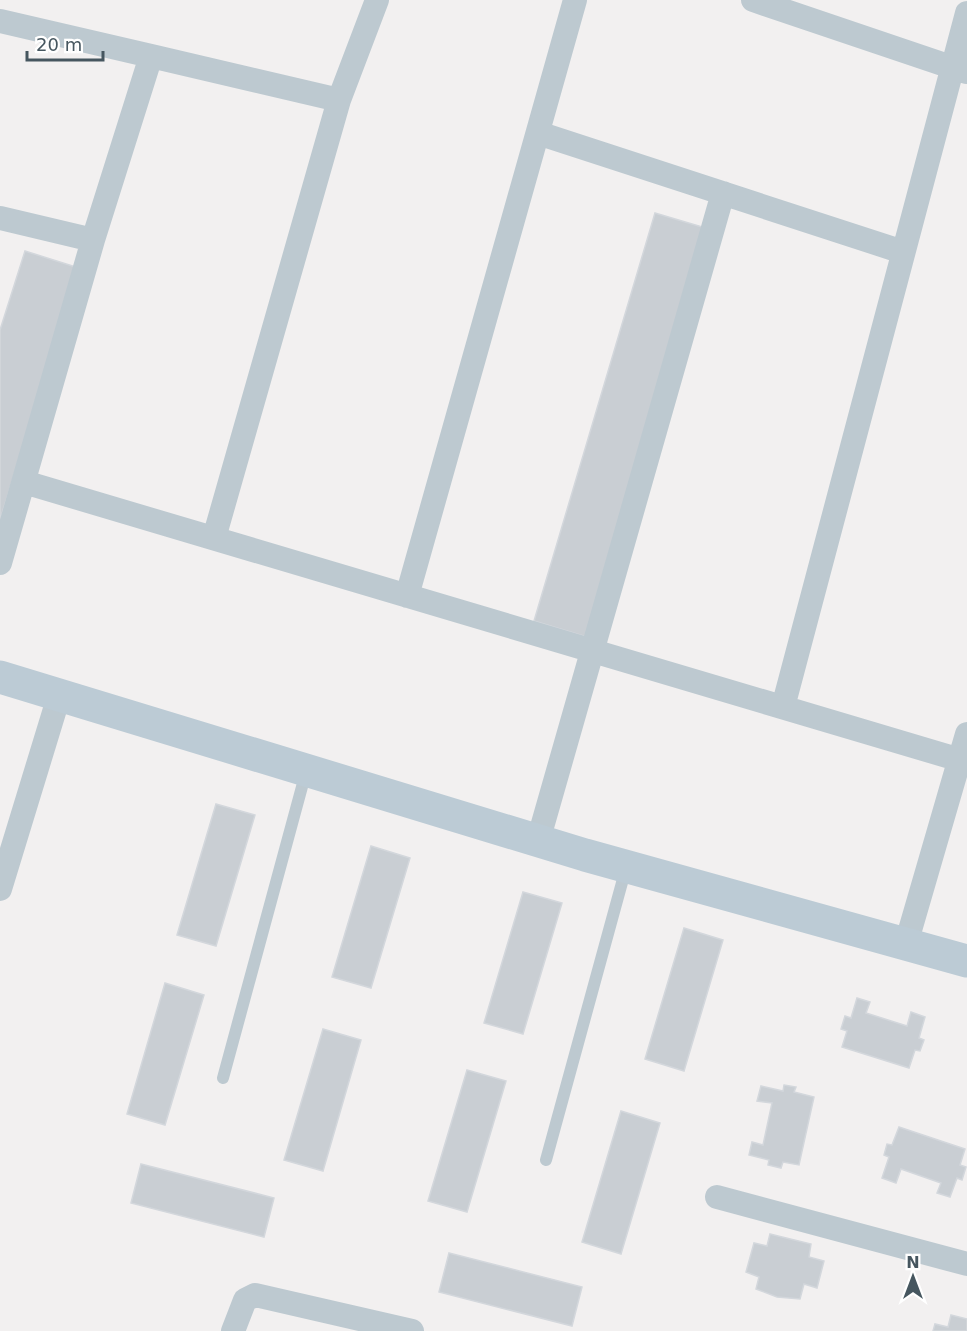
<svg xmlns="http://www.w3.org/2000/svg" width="967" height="1331" viewBox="0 0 967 1331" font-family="'DejaVu Sans',sans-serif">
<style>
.building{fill:#c9ced3;stroke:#d3d7dc;stroke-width:1.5}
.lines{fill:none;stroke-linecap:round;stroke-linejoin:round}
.lane{stroke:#bdc9d0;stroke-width:12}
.street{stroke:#bdc9d0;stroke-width:24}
.secondary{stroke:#bccbd5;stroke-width:33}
</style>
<rect width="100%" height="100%" fill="#f2f0f0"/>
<path class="building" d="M 655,213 L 709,229 L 590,638 L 534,621 Z
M 25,251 L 79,268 L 0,520 L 0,330 Z
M 216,804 L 255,815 L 216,946 L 177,935 Z
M 371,846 L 410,858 L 371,988 L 332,977 Z
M 523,892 L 562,903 L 523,1034 L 484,1023 Z
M 684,928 L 723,940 L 684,1071 L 645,1059 Z
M 165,983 L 204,995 L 165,1125 L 127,1114 Z
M 857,998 L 870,1002 L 866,1013 L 907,1026 L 911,1012 L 925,1017 L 919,1038 L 924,1040 L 920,1051 L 915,1050 L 909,1068 L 842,1047 L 847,1031 L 841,1029 L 845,1016 L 851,1018 Z
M 323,1029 L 361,1040 L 323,1171 L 284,1160 Z
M 467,1070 L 506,1081 L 467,1212 L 428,1201 Z
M 784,1085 L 796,1087 L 794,1092 L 814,1097 L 799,1165 L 783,1162 L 781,1168 L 768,1165 L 769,1160 L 749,1155 L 752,1142 L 763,1145 L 772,1103 L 757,1101 L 761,1086 L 783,1091 Z
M 621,1111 L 660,1123 L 621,1254 L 582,1242 Z
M 899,1127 L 965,1149 L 960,1165 L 966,1167 L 962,1180 L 957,1178 L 950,1197 L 937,1193 L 941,1183 L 901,1169 L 896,1183 L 882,1178 L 889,1157 L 884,1155 L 887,1144 L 892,1145 Z
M 141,1164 L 274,1198 L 264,1237 L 131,1203 Z
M 770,1234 L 811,1244 L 809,1257 L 824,1261 L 817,1288 L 804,1284 L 800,1299 L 777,1297 L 756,1289 L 759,1277 L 746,1272 L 754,1243 L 767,1246 Z
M 449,1253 L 582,1287 L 572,1326 L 439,1292 Z
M 951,1315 L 967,1319 L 967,1331 L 933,1331 L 935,1324 L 948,1327 Z"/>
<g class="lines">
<path class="lane" d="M 223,1078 L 306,772
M 546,1160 L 626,868"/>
<path class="street" d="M 753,0 L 966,72
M 0,21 L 151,56 L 93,240 L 0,218
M 151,56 L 339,100 L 214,538
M 339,100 L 377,0
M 538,133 L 903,252
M 24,482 L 967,762
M 0,563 L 93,240
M 407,596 L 575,0
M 783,707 L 967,13
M 538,841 L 723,193
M 0,889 L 59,696
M 906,944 L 967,734
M 717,1197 L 967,1264
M 233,1331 L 245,1300 L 255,1295 L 412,1331"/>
<path class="secondary" d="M 0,677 L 585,855 L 967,961"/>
</g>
<g transform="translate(913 1277)" stroke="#ffffff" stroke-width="4.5" paint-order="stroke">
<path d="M0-4.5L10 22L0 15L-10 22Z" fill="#46565f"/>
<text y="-9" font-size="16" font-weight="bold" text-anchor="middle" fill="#46565f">N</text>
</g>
<path d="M27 51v9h76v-9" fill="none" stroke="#46565f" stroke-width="3"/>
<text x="36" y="51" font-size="18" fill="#46565f" stroke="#ffffff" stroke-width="4.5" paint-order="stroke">20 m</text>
</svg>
